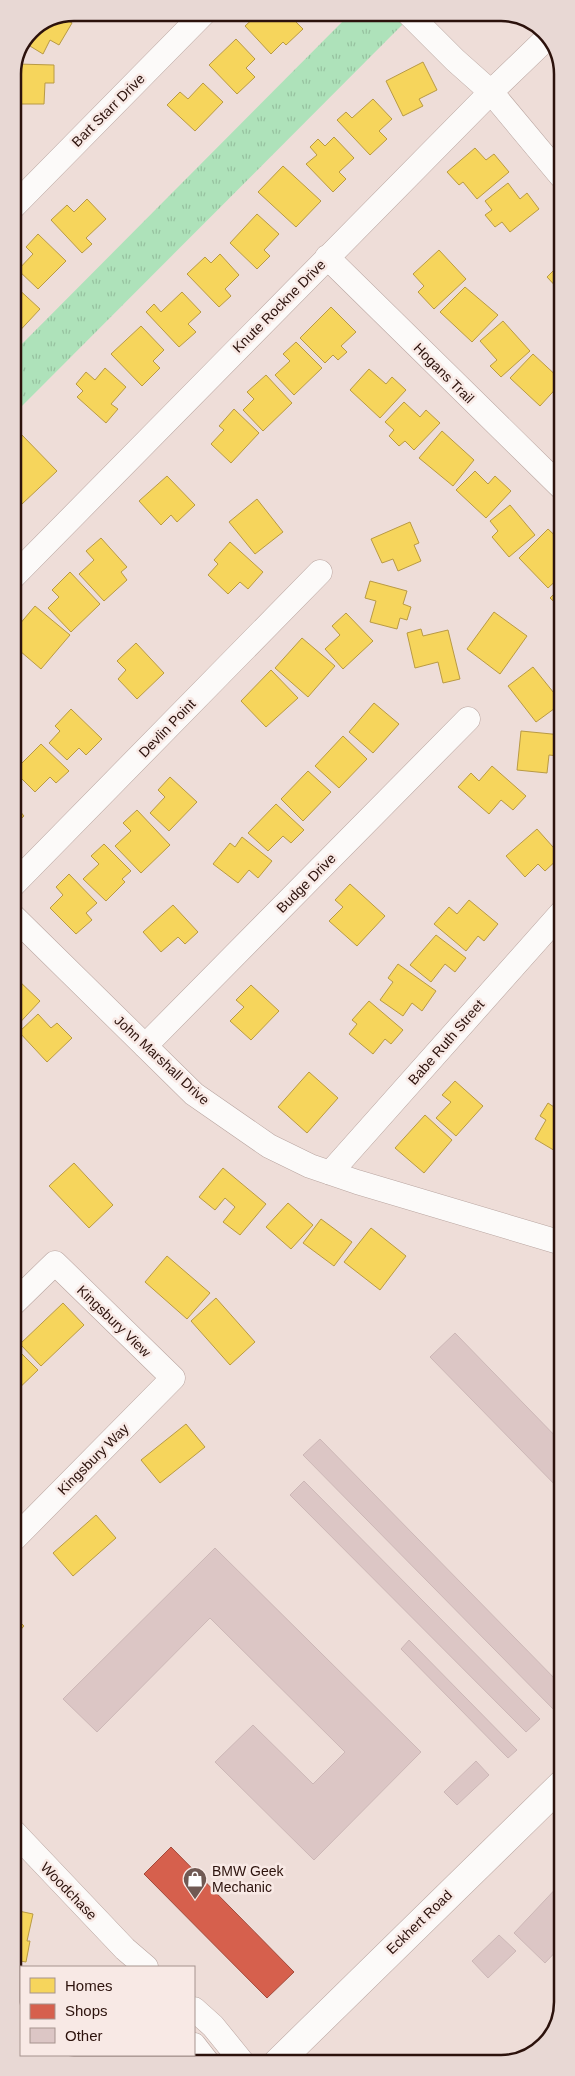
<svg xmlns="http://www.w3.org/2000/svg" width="575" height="2076" viewBox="0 0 575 2076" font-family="Helvetica,sans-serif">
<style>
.grass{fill:url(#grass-tufts)}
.homes{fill:#f6d55c;stroke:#b99a44}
.shops{fill:#d6604d;stroke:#a3493a}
.building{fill:#dcc6c5;stroke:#ccb7b6}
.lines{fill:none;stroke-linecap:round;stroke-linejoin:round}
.minor-casing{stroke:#b8a49f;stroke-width:25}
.major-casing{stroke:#b8a49f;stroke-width:29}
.minor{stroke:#fcfaf9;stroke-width:24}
.major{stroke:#fcfaf9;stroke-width:28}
.labels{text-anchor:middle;stroke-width:5;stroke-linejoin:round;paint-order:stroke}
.street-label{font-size:14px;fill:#2c120c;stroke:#f8e9e5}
.poi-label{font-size:14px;fill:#2c120c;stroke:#f8e9e5;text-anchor:start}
.rim{fill:none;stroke:#2c120c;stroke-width:2.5}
</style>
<defs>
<pattern id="grass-tufts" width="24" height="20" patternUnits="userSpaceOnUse" patternTransform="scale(1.25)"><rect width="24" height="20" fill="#aee2ba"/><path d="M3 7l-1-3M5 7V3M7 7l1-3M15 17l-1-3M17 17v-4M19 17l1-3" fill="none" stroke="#96c19f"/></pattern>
</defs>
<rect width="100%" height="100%" fill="#eeddd8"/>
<path class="grass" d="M 351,13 L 414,13 L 13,415 L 13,353 Z"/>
<path class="homes" d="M 273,13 L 287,13 L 303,29 L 286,45 L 283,42 L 271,54 L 245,26 L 258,14 L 265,21 Z
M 63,17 L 72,23 L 59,45 L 50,40 L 43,54 L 25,43 L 31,30 Z
M 236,39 L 255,59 L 246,68 L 255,77 L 237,94 L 209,65 Z
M 423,62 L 437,90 L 419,99 L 423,106 L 403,116 L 386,81 Z
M 17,64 L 54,65 L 54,83 L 45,83 L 44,104 L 17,104 L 17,94 L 13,94 L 13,74 Z
M 203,83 L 223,102 L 195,131 L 167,105 L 180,92 L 188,99 Z
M 373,99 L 392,119 L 379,131 L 387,139 L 370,155 L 337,120 L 346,112 L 352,118 Z
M 334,137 L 354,158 L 339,172 L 346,179 L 333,192 L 306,164 L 317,155 L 310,147 L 318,139 L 325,146 Z
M 475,148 L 486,160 L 494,154 L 509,172 L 477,199 L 463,182 L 459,185 L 447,172 Z
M 283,166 L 321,201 L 296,227 L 258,192 Z
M 508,183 L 520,199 L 527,193 L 539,209 L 510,232 L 502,222 L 495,227 L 485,215 L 492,210 L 485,201 Z
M 87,199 L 106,219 L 86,238 L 92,244 L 82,253 L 51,220 L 67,205 L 74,212 Z
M 257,214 L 279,234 L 264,250 L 270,256 L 257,269 L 230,243 Z
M 38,234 L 66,261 L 38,289 L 18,270 L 33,254 L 26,247 Z
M 439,250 L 466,279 L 434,309 L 418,292 L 424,286 L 413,274 Z
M 220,254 L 239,275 L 225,289 L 231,296 L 219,307 L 187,274 L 205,257 L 211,263 Z
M 561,263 L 561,302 L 555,296 L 560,291 L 547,277 Z
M 14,285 L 40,309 L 13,338 L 13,286 Z
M 465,287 L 498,315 L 472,342 L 440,312 Z
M 182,292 L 201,312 L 188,324 L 196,332 L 179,347 L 146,312 L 154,304 L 161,312 Z
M 331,307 L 356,332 L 341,346 L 347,352 L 338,360 L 333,355 L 325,363 L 300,338 Z
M 503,321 L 530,351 L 501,377 L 490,366 L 497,360 L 480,341 Z
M 141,326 L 164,350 L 153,361 L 160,368 L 142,386 L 111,354 Z
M 296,342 L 322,368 L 294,395 L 275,375 L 290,361 L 283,354 Z
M 533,354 L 561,380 L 561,383 L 540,406 L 510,378 Z
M 105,368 L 126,387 L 111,404 L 118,409 L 106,423 L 77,397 L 83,391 L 76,384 L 86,372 L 95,380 Z
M 369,369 L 386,384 L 392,377 L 406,390 L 380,418 L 350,390 Z
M 266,375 L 292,403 L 263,431 L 243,410 L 254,399 L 247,392 Z
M 404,402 L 420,417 L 426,410 L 440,423 L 414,450 L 405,441 L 399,446 L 389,436 L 394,430 L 385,422 Z
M 234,409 L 259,433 L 231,463 L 211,444 L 224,430 L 219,426 Z
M 442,431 L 474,460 L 453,486 L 419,458 Z
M 21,434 L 57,471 L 22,504 L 13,495 L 13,442 Z
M 475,471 L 488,484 L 495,476 L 511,491 L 486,518 L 456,490 Z
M 167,476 L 195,505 L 177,522 L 171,515 L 161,525 L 139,501 Z
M 257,499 L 283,532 L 255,554 L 229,522 Z
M 510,505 L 535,535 L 509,557 L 492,537 L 498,531 L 490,521 Z
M 410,522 L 419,543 L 414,545 L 421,561 L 398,571 L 393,559 L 382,563 L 371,539 Z
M 548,529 L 562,542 L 562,575 L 548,588 L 519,558 Z
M 101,538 L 127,567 L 121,572 L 127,580 L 104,601 L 79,574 L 94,560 L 86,551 Z
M 230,542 L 263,572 L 248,589 L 240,582 L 228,594 L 208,575 L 218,564 L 214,560 Z
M 70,572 L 100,604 L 71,632 L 48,608 L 59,597 L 52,590 Z
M 370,581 L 407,591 L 403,604 L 411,607 L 407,620 L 400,618 L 397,629 L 370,622 L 376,601 L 365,598 Z
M 562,586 L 562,609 L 550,598 Z
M 35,606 L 70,635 L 41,669 L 13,645 L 13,632 Z
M 494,612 L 527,636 L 500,674 L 467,649 Z
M 346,613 L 373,641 L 343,669 L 325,649 L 340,635 L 332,626 Z
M 421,629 L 423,636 L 448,630 L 460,679 L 443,683 L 438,662 L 415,668 L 407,633 Z
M 302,638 L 335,666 L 308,697 L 275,668 Z
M 136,643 L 164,673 L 137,699 L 118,679 L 126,670 L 117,661 Z
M 533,667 L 562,703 L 536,722 L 508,686 Z
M 271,670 L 298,698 L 266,727 L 241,701 Z
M 374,703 L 399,724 L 373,753 L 349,732 Z
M 71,709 L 102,739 L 86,755 L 79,748 L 67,760 L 49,743 L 60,731 L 55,726 Z
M 521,731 L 562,735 L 559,756 L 549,755 L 547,773 L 517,770 Z
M 343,736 L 367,759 L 339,788 L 315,766 Z
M 41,744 L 69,771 L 56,783 L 50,777 L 35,792 L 14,771 Z
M 492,766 L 526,796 L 513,810 L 501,800 L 489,814 L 458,787 L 471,773 L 479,781 Z
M 308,771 L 331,792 L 303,821 L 281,799 Z
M 170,777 L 197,802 L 169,831 L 150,813 L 165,797 L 158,790 Z
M 13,803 L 24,816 L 13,826 Z
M 276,804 L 304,830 L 291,843 L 283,836 L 268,851 L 248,833 Z
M 137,810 L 170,845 L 141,873 L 115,846 L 131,831 L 123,823 Z
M 537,829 L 561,856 L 545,871 L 538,864 L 525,877 L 506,856 Z
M 242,837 L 272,861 L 258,878 L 249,870 L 238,883 L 213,864 L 230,843 L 235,847 Z
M 104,844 L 131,871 L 122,879 L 125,882 L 106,901 L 83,879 L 99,864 L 91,856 Z
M 69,874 L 97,903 L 86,913 L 92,920 L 76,934 L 50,908 L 63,895 L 56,887 Z
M 350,884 L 385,916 L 357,946 L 329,921 L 343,907 L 335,900 Z
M 469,900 L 498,924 L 484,941 L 478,936 L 466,951 L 434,924 L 449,907 L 457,914 Z
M 173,905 L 198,932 L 185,944 L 178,937 L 161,952 L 143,932 Z
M 436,935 L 466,958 L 455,972 L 445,964 L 431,982 L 410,965 Z
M 398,964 L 436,991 L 422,1011 L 412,1003 L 403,1016 L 380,1000 L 393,982 L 388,978 Z
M 17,979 L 40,1001 L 13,1030 L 13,983 Z
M 251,985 L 279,1011 L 251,1040 L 230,1021 L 244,1007 L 236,1000 Z
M 369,1001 L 403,1030 L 391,1044 L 385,1039 L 373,1054 L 349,1034 L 357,1024 L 352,1020 Z
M 38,1014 L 51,1028 L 57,1023 L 72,1038 L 47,1062 L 19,1032 Z
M 309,1072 L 338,1098 L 307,1133 L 278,1107 Z
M 455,1081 L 483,1106 L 456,1136 L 436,1118 L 451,1102 L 442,1095 Z
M 548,1103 L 557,1109 L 560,1103 L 562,1104 L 562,1155 L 535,1139 L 546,1120 L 540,1116 Z
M 425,1115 L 452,1140 L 424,1173 L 395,1148 Z
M 74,1163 L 113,1205 L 89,1228 L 49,1186 Z
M 223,1168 L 266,1204 L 240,1235 L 223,1222 L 235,1207 L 225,1198 L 215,1210 L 199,1197 Z
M 288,1203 L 313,1225 L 291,1249 L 266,1227 Z
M 321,1219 L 352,1242 L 334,1266 L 303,1243 Z
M 371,1228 L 406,1256 L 380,1290 L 344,1262 Z
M 167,1256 L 210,1293 L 187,1319 L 145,1282 Z
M 216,1298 L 255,1342 L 230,1365 L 191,1321 Z
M 63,1303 L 84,1325 L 41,1366 L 20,1344 Z
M 16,1348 L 38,1370 L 13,1394 L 13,1351 Z
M 186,1424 L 205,1447 L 160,1483 L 141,1460 Z
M 96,1515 L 116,1538 L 73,1576 L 53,1553 Z
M 13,1615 L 24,1626 L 14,1637 Z
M 14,1910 L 33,1914 L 27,1941 L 30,1941 L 26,1962 L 20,1961 L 14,1999 Z"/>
<path class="shops" d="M 171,1847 L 294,1972 L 267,1998 L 144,1874 Z"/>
<path class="building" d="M 455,1333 L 562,1443 L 562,1492 L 430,1357 Z
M 320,1439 L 562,1686 L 562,1707 L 557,1713 L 303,1455 Z
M 304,1481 L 540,1719 L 526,1732 L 290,1495 Z
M 215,1548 L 421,1752 L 314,1860 L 215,1762 L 253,1725 L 313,1784 L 345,1752 L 210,1618 L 97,1732 L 63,1699 Z
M 409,1640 L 517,1750 L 508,1758 L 401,1649 Z
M 476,1761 L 489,1775 L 457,1805 L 444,1792 Z
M 562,1882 L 562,1945 L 545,1963 L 514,1933 Z
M 499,1935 L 516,1951 L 488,1978 L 472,1961 Z"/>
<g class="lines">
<g class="minor-casing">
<path id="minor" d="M 408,13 L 455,60 L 491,92 L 561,176
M 13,207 L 204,13
M 327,257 L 562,488
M 13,577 L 491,92 L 547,38
M 13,885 L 320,572
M 13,916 L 194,1094 L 269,1146 L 310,1166 L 357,1182 L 562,1243
M 145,1046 L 468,719
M 330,1173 L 562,912
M 13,1304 L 55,1263 L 173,1378 L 13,1540
M 14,1832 L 125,1949 L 146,1967
M 194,2009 L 213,2026 L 243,2063
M 194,2045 L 208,2063"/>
</g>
<g class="major-casing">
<path id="major" d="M 277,2063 L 562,1784"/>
</g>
<use href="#minor" class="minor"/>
<use href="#major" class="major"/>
</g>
<defs>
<g id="shop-pin" transform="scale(1.25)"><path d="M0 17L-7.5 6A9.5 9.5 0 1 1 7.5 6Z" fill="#705953" stroke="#f8e9e5"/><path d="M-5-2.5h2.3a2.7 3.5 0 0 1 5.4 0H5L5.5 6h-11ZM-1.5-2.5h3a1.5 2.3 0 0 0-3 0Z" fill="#fff"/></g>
</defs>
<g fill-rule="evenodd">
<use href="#shop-pin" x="195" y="1879"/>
</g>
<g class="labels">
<g class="street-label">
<text transform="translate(108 110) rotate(-45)" y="5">Bart Starr Drive</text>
<text transform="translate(279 306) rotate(-45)" y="5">Knute Rockne Drive</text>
<text transform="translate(444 373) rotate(45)" y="5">Hogans Trail</text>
<text transform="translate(167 728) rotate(-46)" y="5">Devlin Point</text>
<text transform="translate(306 883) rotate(-45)" y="5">Budge Drive</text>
<text transform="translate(446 1042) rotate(-49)" y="5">Babe Ruth Street</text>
<text transform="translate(162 1060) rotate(43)" y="5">John Marshall Drive</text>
<text transform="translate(114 1321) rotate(44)" y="5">Kingsbury View</text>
<text transform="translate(93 1459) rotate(-45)" y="5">Kingsbury Way</text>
<text transform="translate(69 1891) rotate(46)" y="5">Woodchase</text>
<text transform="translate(419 1922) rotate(-44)" y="5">Eckhert Road</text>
</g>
<g class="poi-label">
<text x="212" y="1876">BMW Geek<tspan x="212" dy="16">Mechanic</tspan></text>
</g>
</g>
<path d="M0 0H575V2076H0ZM74 21H501A53 53 0 0 1 554 74V2002A53 53 0 0 1 501 2055H74A53 53 0 0 1 21 2002V74A53 53 0 0 1 74 21Z" fill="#e8d8d4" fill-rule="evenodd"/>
<path class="rim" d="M74 21H501A53 53 0 0 1 554 74V2002A53 53 0 0 1 501 2055H74A53 53 0 0 1 21 2002V74A53 53 0 0 1 74 21Z"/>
<rect x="20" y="1966" width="175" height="90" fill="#f8e9e5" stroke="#a6938e"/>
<rect x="30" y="1978" width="25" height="15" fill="#f6d55c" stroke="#a6938e"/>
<text x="65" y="1991" font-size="15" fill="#2c120c">Homes</text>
<rect x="30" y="2004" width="25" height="15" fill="#d6604d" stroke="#a6938e"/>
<text x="65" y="2016" font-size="15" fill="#2c120c">Shops</text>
<rect x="30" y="2028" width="25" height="15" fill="#dcc6c5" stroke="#a6938e"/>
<text x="65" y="2041" font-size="15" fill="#2c120c">Other</text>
</svg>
